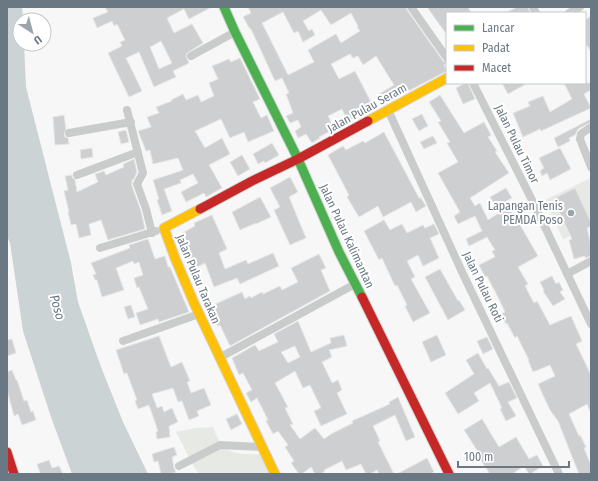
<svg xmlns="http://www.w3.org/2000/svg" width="598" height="481" viewBox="0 0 598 481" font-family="'Fira Sans Condensed',sans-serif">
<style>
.green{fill:#e6e9e4}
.water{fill:#ccd3d5}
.building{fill:#cecfd0;stroke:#e6e6e6;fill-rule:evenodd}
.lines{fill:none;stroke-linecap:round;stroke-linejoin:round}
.fast-casing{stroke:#d4d5d5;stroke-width:11}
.slow-casing{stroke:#d4d5d5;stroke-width:11}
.jam-casing{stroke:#d4d5d5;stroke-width:11}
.street{stroke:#cacccc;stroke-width:8}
.fast{stroke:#4caf50;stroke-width:9}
.slow{stroke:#ffc107;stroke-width:9}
.jam{stroke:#c62828;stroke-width:9}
.poi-dot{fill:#9ba4ac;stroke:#fff;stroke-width:1.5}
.labels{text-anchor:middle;stroke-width:4;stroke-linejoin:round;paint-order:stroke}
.street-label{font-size:12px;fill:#6a7884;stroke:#fff}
.poi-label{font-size:12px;fill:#6a7884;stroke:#fff;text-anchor:end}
.water-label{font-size:13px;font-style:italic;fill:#66787f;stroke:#fff}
</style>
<rect width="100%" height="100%" fill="#f7f7f7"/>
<path class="green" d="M 591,178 L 591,227 L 563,239 L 545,200 Z
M 213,427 C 223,455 235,455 262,454 L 272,474 L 199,474 L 193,465 L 176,432 L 196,428 Z"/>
<path class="water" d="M 7,7 L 22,7 L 23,20 L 20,20 L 20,44 L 24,44 L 26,87 L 71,263 L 78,302 L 101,367 L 123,422 L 148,474 L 72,474 L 51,417 L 23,331 L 10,243 L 7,236 Z"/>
<path class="building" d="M 105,7 L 212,7 L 189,19 L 184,9 L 167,18 L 174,33 L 192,24 L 203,43 L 187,53 L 186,56 L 189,63 L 173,71 L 176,77 L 154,87 L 139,52 L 126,58 L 142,91 L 129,97 L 108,53 L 122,46 L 120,42 L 125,40 L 117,24 L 114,26 L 112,21 L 97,28 L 93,18 L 108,12 ZM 161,41 L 172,63 L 159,69 L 150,47 Z
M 248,7 L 406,7 L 407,10 L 443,61 L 447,63 L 444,65 L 447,71 L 385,103 L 379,94 L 394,85 L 376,56 L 363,65 L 358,56 L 353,58 L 350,54 L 331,64 L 339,79 L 355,71 L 374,108 L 348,121 L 342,109 L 328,116 L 334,129 L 319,137 L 320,138 L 312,143 L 306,134 L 298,138 L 295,131 L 301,127 L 298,120 L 290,123 L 286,116 L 293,113 L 286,94 L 289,93 L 282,78 L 275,81 L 251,29 L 250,29 L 243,17 L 251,13 ZM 321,10 L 331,25 L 351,13 L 358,26 L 357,27 L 360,31 L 341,43 L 336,34 L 308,50 L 314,62 L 288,75 L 262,23 L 283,12 L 294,33 L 298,31 L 303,42 L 315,35 L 312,29 L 309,31 L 303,21 Z
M 427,7 L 468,7 L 471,13 L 447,13 L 447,35 Z
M 517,7 L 528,7 L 530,13 L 505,13 Z
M 591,16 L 591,52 L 585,42 L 585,20 Z
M 240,58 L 260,99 L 253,102 L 261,118 L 267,115 L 274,131 L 248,142 L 244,132 L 230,138 L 221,119 L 195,131 L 205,148 L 222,138 L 230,154 L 209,165 L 222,188 L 206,197 L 204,193 L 186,202 L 181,192 L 198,183 L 193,174 L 180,180 L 181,183 L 164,189 L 172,211 L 162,215 L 157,200 L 159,199 L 153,180 L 183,170 L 178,158 L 153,164 L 150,150 L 146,151 L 138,131 L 151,127 L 147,117 L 159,113 L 156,107 L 172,101 L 171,100 L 183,94 L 186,100 L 198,95 L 201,102 L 214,96 L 209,83 L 218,79 L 212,66 L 229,59 L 231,62 Z
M 466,83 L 468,83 L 475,99 L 463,104 L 456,88 Z
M 502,83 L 528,83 L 508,94 Z
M 564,83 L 591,83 L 591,90 L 584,94 L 591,108 L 541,131 L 540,129 L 523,137 L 513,113 L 530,106 L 528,102 L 543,96 L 550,112 L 572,99 Z
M 440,95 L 464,133 L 484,122 L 491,135 L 488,137 L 497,151 L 495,152 L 509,173 L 470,198 L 475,206 L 480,203 L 488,220 L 499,213 L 490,197 L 506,188 L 512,198 L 506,201 L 514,215 L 516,214 L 521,222 L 519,223 L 538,256 L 518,267 L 528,284 L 525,286 L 534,303 L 537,301 L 550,325 L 571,316 L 582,341 L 576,344 L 591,375 L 591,414 L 587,404 L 569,414 L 579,436 L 580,435 L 586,447 L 584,448 L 591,465 L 591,474 L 579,474 L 558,421 L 550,410 L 538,384 L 555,376 L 550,365 L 533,372 L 528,360 L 529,360 L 517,336 L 515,338 L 507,323 L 506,324 L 501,314 L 505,312 L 499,299 L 487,276 L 485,277 L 479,265 L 495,257 L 492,251 L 495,250 L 487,237 L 469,246 L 466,239 L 482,231 L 475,216 L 458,224 L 454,216 L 460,212 L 438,173 L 458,162 L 447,143 L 450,142 L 438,122 L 441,121 L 429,102 Z
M 422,114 L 428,126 L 419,131 L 412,119 Z
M 64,115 L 66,129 L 64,134 L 65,137 L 68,138 L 69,144 L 55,145 L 53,117 Z
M 591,119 L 591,122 L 578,129 L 575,135 L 569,138 L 570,141 L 558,147 L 554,138 Z
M 126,130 L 129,142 L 121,144 L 118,132 Z
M 384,132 L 419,198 L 421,198 L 426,206 L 416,212 L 411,202 L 383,217 L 378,206 L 359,217 L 347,197 L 349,195 L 328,155 L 343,146 L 346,150 L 363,141 L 365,143 Z
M 433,136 L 437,143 L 424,149 L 420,142 Z
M 272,143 L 279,155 L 265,163 L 264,161 L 258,164 L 253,154 Z
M 92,148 L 93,157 L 81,159 L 80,150 Z
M 560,148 L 571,169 L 550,180 L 547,173 L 542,176 L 540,171 L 544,168 L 539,158 Z
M 242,155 L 250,169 L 238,176 L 230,162 Z
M 134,159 L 137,172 L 134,179 L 132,180 L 132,186 L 141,211 L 145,229 L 108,240 L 101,220 L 89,224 L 91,235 L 79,238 L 76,224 L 71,225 L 68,212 L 69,212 L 64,191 L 68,190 L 65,176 L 72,175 L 72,177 L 75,180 L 77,192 L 98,182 L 95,174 L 104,171 L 106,175 L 124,167 L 123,164 Z
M 290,177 L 298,192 L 289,197 L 306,238 L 290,245 L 274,210 L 280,207 L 270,188 Z
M 575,188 L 591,222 L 591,226 L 587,228 L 591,245 L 591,256 L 585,258 L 585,256 L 574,259 L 569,240 L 572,239 L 553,199 Z
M 260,197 L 271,217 L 256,224 L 256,223 L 240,230 L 232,212 Z
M 212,215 L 227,249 L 219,253 L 225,269 L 246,260 L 248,264 L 273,253 L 279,266 L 240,284 L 237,278 L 214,287 L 205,263 L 193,269 L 186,256 L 189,254 L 179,235 L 195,226 L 194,223 Z
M 384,220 L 390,230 L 402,224 L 407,233 L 423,225 L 425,228 L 434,224 L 439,234 L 430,238 L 439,258 L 423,266 L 418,255 L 407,261 L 415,277 L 411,279 L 430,313 L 413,322 L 405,306 L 407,305 L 397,285 L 395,286 L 382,258 L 379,260 L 364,231 Z
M 148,239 L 155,259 L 165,256 L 168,267 L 170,267 L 189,312 L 159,322 L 158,319 L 140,325 L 136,313 L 148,309 L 139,287 L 137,288 L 134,278 L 143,275 L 139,262 L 134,264 L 133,261 L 116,268 L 124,290 L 102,297 L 97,280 L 95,280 L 93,275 L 96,274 L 91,263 L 130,248 L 129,245 Z
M 319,254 L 326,268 L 321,270 L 330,291 L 230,346 L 220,325 L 218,326 L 209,307 L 242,292 L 245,299 L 250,296 L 251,298 L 262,292 L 263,294 L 280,286 L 282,290 L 298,282 L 291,268 Z
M 440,269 L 458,301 L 459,300 L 465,310 L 448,320 L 425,277 Z
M 552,276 L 556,284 L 559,282 L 563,290 L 560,292 L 565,299 L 553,306 L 543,291 L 544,290 L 540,282 Z
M 131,305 L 135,317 L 128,319 L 124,307 Z
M 298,321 L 311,352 L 331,343 L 330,338 L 344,335 L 347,346 L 329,350 L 332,357 L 322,362 L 332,383 L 338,380 L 342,390 L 337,393 L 347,414 L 321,426 L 314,411 L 321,408 L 310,385 L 303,388 L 295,371 L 275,383 L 288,407 L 285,408 L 293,424 L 290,425 L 300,439 L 315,428 L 324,439 L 331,434 L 353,423 L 352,421 L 390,404 L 389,402 L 398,397 L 415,437 L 406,441 L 395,415 L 373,426 L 380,441 L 378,442 L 394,474 L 379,474 L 377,470 L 370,474 L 366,474 L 361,464 L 346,470 L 342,461 L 324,470 L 325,471 L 321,474 L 315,474 L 311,467 L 302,474 L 299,474 L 291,463 L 294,461 L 285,447 L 288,445 L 278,431 L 273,434 L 266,421 L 268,420 L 257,398 L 251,402 L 246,393 L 252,390 L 243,373 L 239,375 L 232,358 L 255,345 L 259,351 L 278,342 L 274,334 ZM 295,346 L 300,357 L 288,363 L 281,352 Z
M 437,335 L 446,355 L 431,362 L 422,342 Z
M 159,336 L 171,367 L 182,362 L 190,381 L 187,382 L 191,393 L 204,388 L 211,405 L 197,411 L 199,416 L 189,420 L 182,401 L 178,402 L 173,388 L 152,394 L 157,408 L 162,406 L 164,412 L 172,408 L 178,422 L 169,426 L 170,437 L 157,439 L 156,432 L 158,431 L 149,405 L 138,409 L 135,401 L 137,400 L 127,373 L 124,374 L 116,350 Z
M 487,337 L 493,349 L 483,354 L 477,341 Z
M 12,339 L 16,353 L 7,356 L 7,340 Z
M 478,353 L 487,369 L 488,368 L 499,386 L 509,382 L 517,398 L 508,402 L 516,416 L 506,421 L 500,409 L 502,408 L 490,383 L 474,393 L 479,401 L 458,414 L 445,393 L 474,374 L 466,360 Z
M 12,370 L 16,380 L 17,380 L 24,401 L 27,400 L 31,412 L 33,411 L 36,420 L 22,425 L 18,414 L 14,416 L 7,390 L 7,372 Z
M 237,414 L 242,424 L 231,430 L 226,419 Z
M 482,419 L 499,447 L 516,437 L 529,459 L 537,455 L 543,466 L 530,474 L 529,474 L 524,466 L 512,474 L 490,474 L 480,459 L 482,458 L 464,430 Z
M 174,447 L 177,455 L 172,457 L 174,468 L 176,472 L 170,474 L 161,474 L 158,461 L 154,462 L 152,454 Z
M 427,458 L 434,472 L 430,474 L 397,474 Z
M 49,460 L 52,468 L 59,466 L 63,474 L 38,474 L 40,473 L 37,464 Z"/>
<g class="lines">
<g class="fast-casing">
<path id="fast" d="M 224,7 L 235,32 L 298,159 L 339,252 L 362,297"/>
</g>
<g class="slow-casing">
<path id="slow" d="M 368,121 L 447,78
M 200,209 L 164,228 L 175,258 L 194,303 L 275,474"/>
</g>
<g class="jam-casing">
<path id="jam" d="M 200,209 L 252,181 L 298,159 L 368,121
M 362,297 L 449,474
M 7,452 L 14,474"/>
</g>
<path class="street" d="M 411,7 L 447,58
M 533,7 L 536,13
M 569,13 L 580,7
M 191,56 L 235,32
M 473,83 L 535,206 L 591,324
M 127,110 L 143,173 L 137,184 L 146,209 L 152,233
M 388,110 L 463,274 L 559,474
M 591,127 L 581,134 L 580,139 L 591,167
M 69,133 L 131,122
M 77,175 L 138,152
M 100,248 L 156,231
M 567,274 L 591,261
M 123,341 L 199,314
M 219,358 L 355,284
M 179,466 L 220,445 L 261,447"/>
<use href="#fast" class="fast"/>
<use href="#slow" class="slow"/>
<use href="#jam" class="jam"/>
</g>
<circle class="poi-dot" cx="571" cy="213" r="4"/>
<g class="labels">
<g class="street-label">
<text transform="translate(367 108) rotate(-29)" y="4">Jalan Pulau Seram</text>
<text transform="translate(517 144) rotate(64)" y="4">Jalan Pulau Timor</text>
<text transform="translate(347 236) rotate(65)" y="4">Jalan Pulau Kalimantan</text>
<text transform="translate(198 279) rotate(67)" y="4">Jalan Pulau Tarakan</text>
<text transform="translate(483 287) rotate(64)" y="4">Jalan Pulau Roti</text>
</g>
<g class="poi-label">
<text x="563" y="210">Lapangan Tenis<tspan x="563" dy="14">PEMDA Poso</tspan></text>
</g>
<g class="water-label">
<text transform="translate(58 307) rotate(74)" y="5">Poso</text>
</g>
</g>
<rect width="598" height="481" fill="none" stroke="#6a7884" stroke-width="16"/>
<rect x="446" y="12" width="140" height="72" fill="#ffffff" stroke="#c3c9ce"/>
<rect x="454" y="25" width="20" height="6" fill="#4caf50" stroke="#c3c9ce"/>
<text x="482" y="32" font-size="12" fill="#6a7884">Lancar</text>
<rect x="454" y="45" width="20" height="6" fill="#ffc107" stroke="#c3c9ce"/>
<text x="482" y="52" font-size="12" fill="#6a7884">Padat</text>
<rect x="454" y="65" width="20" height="6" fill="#c62828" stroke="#c3c9ce"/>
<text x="482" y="72" font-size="12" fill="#6a7884">Macet</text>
<g transform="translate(32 32) rotate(144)"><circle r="19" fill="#ffffff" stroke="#c3c9ce"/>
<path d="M0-3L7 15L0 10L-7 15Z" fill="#9ba4ac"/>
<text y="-6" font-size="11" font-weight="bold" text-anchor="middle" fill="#6a7884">U</text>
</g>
<path d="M458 461v6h111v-6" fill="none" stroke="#6a7884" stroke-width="2"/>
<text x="464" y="461" font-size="12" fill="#6a7884" stroke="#ffffff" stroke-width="3" paint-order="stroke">100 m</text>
</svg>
